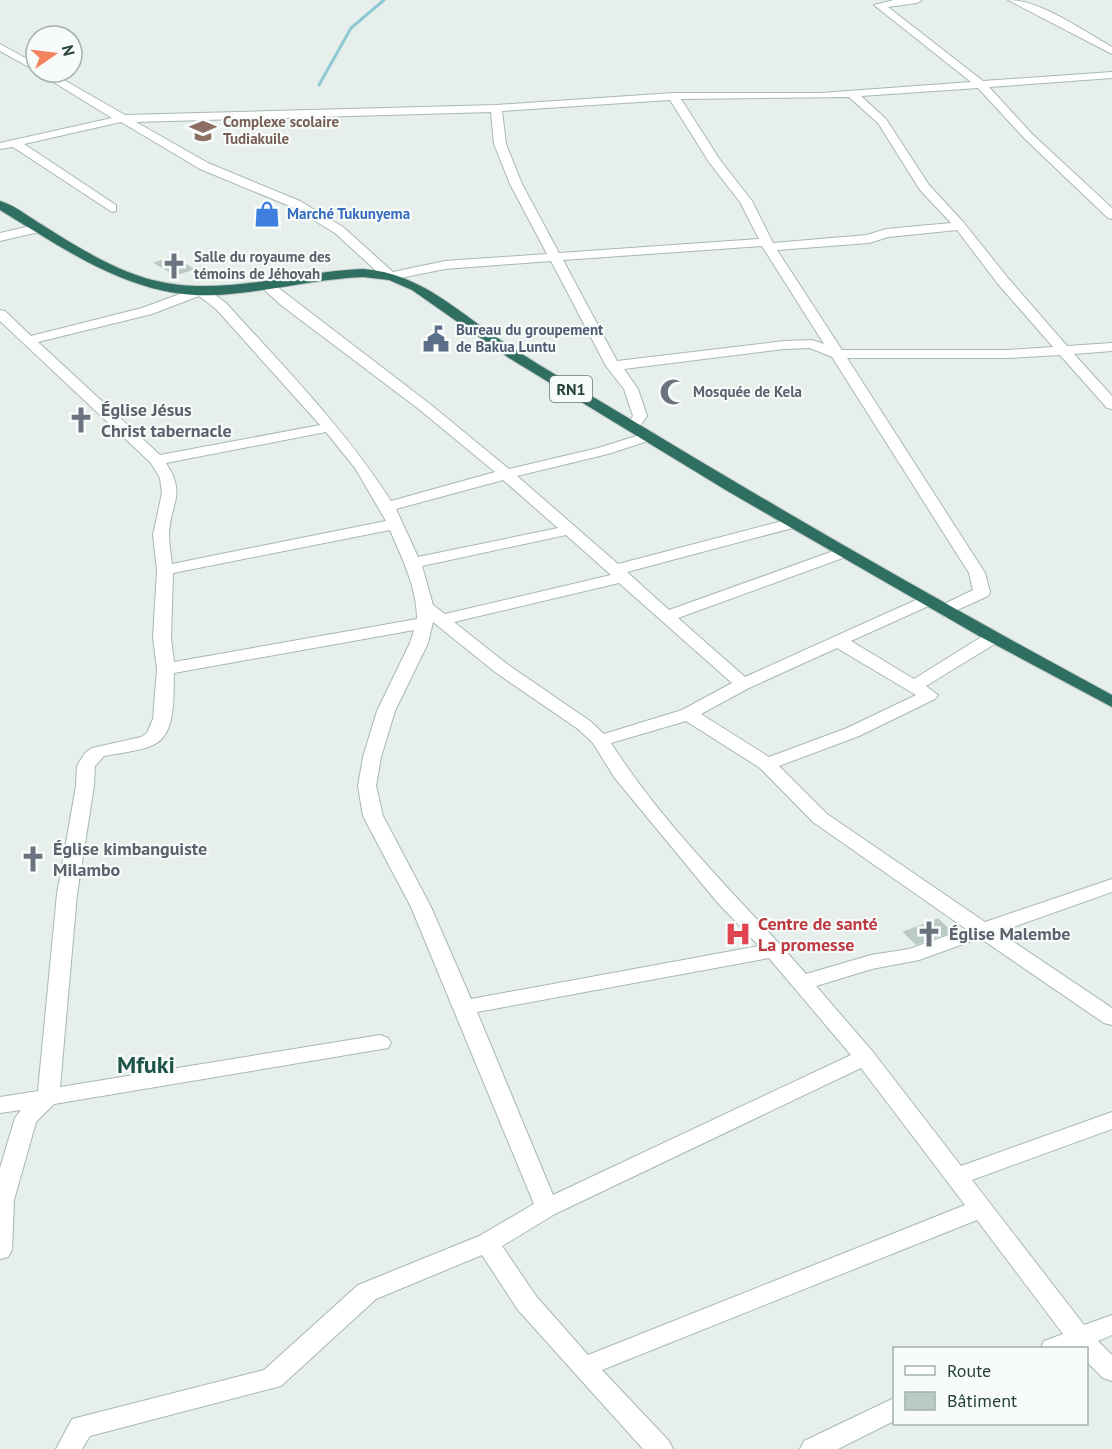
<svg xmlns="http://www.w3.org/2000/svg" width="1112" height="1449" viewBox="0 0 1112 1449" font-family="'PT Sans',sans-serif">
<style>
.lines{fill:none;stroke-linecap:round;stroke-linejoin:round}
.stream{stroke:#8ec9d4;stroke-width:3}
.building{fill:#bbcac4;stroke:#b8c9c2;stroke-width:1.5}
.minor-casing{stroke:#a8b8b2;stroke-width:2}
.highway-casing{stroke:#c2cac8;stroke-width:2}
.minor{fill:#fff;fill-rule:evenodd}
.highway{fill:#2f6f62;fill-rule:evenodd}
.labels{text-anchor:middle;stroke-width:4.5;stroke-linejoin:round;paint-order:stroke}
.far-education-label{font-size:15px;font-weight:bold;fill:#785e54;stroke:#f7fbf9;text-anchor:start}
.far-shop-label{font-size:15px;font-weight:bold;fill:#366cbe;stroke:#f7fbf9;text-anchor:start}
.far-worship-label{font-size:15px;font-weight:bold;fill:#5b616d;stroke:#f7fbf9;text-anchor:start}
.far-service-label{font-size:15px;font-weight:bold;fill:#4e5e75;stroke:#f7fbf9;text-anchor:start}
.shield{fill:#f7fbf9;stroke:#637a73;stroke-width:1.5}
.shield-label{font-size:16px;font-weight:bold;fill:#24423a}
.worship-label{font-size:18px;font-weight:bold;fill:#5b616d;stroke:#f7fbf9;text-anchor:start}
.health-label{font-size:18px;font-weight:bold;fill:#be3a42;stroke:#f7fbf9;text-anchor:start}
.near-neighbourhood-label{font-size:24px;font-weight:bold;fill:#1f5548;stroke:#f7fbf9}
</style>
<rect width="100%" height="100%" fill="#e6efeb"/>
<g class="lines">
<path class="stream" d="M 319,85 L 351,28 L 384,0"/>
</g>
<path class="building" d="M 173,257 L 193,269 L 175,275 L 155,263 Z
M 938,919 L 951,932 L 916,944 L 904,932 Z"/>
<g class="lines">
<g class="minor-casing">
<path id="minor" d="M 894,0 L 922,0 L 917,3 L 888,7 L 983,81 L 1112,72 L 1112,78 L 989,87 L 1032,134 L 1112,208 L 1112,219 L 1108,218 L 1024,138 L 978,88 L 861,96 L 886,119 L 929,185 L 964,223 L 1008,278 L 1067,346 L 1112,343 L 1112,351 L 1074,354 L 1112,396 L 1112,409 L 1107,408 L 1060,355 L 1007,358 L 847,358 L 985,573 L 990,592 L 988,596 L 944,616 L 936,611 L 938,607 L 973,590 L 969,573 L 832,357 L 810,348 L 784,349 L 624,369 L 638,389 L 647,416 L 637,430 L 627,430 L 625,427 L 633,416 L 624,389 L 606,366 L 551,261 L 445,269 L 390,280 L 385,279 L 335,233 L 292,207 L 200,169 L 121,122 L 24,144 L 116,205 L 116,211 L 112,212 L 13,147 L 0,149 L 0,143 L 112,118 L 37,72 L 50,72 L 125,115 L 496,105 L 673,93 L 821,93 L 971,82 L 874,5 ZM 849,97 L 878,123 L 920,190 L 951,223 L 886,229 L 867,235 L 773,243 L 752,201 L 720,160 L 681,99 ZM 670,100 L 709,162 L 740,202 L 759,239 L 559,253 L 522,184 L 506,144 L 502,111 ZM 491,112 L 494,144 L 510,184 L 547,254 L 445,261 L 393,272 L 343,227 L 300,201 L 208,163 L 136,122 ZM 957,230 L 998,284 L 1053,347 L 1007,350 L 842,350 L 777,250 L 869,243 L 888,237 ZM 762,246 L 824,344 L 812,340 L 784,341 L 617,361 L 563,260 Z
M 1008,0 C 1041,0 1083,31 1112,47 L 1112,54 Z
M 0,44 L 36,64 L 36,71 L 0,51 Z
M 39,224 L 43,225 L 45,228 L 43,231 L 0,241 L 0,233 Z
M 267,282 L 272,283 L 430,404 L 509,469 L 598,448 L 649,432 L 654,433 L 656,436 L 654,439 L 608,454 L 517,476 L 618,564 L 794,518 L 802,523 L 800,526 L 627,572 L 669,610 L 839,549 L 851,549 L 853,552 L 851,555 L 678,618 L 745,677 L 927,595 L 933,596 L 935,600 L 933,604 L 851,641 L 914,679 L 986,634 L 998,634 L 1001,638 L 998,642 L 926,686 L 938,695 L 935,699 L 859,736 L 779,766 L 827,814 L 985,922 L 1112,879 L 1112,892 L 999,932 L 1112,1008 L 1112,1025 L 1104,1023 L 980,938 L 919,960 L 872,969 L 816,986 L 873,1052 L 961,1166 L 1112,1112 L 1112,1129 L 972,1180 L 1084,1325 L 1112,1315 L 1112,1335 L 1098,1341 L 1112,1355 L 1112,1381 L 1103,1378 L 1086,1361 L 1086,1348 L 1041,1348 L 1044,1341 L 1063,1334 L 977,1220 L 602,1370 L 669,1441 L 673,1449 L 643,1449 L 518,1310 L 482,1255 L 376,1299 L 281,1386 L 90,1436 L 82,1449 L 56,1449 L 72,1419 L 264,1370 L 358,1285 L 479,1236 L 534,1204 L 411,907 L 363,816 L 358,786 L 363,757 L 377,711 L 410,643 L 414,630 L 174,673 C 173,693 177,733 155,744 C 141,751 120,753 104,756 L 95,766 L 94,786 L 77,894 L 60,1087 L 380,1035 L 388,1038 L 391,1043 L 388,1048 L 54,1104 L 36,1122 L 14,1200 L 12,1250 L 8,1257 L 0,1259 L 0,1168 L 15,1118 L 21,1110 L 0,1113 L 0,1097 L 38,1091 L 57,894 L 76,786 L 77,766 L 85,753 L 92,748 L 141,737 L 147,733 L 153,719 L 157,669 L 153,638 L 157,570 L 153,535 L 162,493 L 160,478 L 151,463 L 0,321 L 0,310 L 5,311 L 31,336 L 142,308 L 196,288 L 206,288 L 226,303 C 284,367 344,428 391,501 L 495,472 L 420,410 L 281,305 L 260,286 ZM 199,296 L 216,309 L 320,425 L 160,455 L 38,342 L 152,314 ZM 326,432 L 355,468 L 386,521 L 172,564 C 171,555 169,544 169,535 C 170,502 187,496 166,463 ZM 503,480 L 558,528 L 418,557 L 396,509 ZM 390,530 C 402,558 417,588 417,619 L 174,662 L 171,638 L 173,573 ZM 566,535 L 611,575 L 445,614 L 433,605 L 422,566 ZM 619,583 L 732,683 L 682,710 L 604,734 L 590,721 L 507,664 L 454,622 ZM 433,622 L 495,672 L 578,729 L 593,743 L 614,777 L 717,902 L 759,946 L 471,999 L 431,907 L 383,816 L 376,786 L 381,757 L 395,711 L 428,643 ZM 837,648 L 916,695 L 847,728 L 769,757 L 701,714 L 749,688 ZM 686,721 L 760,768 L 813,822 L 966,929 L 909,949 L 871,955 L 806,974 C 741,899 665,828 611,743 ZM 769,958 L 851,1055 L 553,1195 L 477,1012 ZM 861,1068 L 965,1205 L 588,1355 L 536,1296 L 502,1246 L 555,1214 Z
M 894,1398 L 894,1421 L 838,1449 L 800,1449 L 804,1441 Z"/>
</g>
<g class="highway-casing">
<path id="highway" d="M 0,201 C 15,205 30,218 44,226 C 71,243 98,260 128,272 C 206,304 283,272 363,269 C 421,273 459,313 505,343 C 544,369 585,392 625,416 C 785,513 947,606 1112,695 L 1112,707 L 979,636 L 729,492 L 509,358 L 412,290 L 389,280 L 363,277 C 315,279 267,292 218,295 C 135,300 68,251 0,210 Z"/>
</g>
<use href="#minor" class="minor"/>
<use href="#highway" class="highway"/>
</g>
<defs>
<g id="school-bare" transform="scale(2.07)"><path d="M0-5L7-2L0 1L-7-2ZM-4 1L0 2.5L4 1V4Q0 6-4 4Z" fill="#8d6e63" stroke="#f7fbf9" stroke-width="2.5" paint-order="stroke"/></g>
<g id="shop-bare" transform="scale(2.07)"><path d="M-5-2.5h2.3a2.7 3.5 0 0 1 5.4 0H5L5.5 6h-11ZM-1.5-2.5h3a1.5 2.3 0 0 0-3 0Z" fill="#3f7fe0" stroke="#f7fbf9" stroke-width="2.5" paint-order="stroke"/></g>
<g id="church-bare" transform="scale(2.07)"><path d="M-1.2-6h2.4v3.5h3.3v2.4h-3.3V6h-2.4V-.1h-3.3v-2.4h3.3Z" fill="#6b7280" stroke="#f7fbf9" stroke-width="2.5" paint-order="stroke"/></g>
<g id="civic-bare" transform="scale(2.07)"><path d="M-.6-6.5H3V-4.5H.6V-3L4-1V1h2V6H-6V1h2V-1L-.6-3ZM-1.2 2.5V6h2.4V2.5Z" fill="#5c6f8a" stroke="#f7fbf9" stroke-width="2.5" paint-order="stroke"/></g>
<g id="mosque-bare" transform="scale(2.07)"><path d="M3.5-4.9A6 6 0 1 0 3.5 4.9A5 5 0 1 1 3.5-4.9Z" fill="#6b7280" stroke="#f7fbf9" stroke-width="2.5" paint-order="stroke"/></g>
<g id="hospital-bare" transform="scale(2.07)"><path d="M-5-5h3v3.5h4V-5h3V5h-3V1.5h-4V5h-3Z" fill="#e0444e" stroke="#f7fbf9" stroke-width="2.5" paint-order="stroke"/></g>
</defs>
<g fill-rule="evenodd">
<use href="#school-bare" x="203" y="131"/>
<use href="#shop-bare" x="267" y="214"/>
<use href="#church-bare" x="174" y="266"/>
<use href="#civic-bare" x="436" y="339"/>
<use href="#mosque-bare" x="673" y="392"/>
<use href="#church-bare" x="81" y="420"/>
<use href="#church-bare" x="33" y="859"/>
<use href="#hospital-bare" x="738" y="934"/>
<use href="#church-bare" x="929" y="934"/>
</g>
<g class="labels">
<g class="far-education-label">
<text x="223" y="127">Complexe scolaire<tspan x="223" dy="17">Tudiakuile</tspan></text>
</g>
<g class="far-shop-label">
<text x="287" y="219">Marché Tukunyema</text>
</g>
<g class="far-worship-label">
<text x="194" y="262">Salle du royaume des<tspan x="194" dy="17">témoins de Jéhovah</tspan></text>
<text x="693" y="397">Mosquée de Kela</text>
</g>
<g class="far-service-label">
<text x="456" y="335">Bureau du groupement<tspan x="456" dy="17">de Bakua Luntu</tspan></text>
</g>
<rect class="shield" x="550" y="376" width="42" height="26" rx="4.5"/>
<g class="shield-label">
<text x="571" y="395">RN1</text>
</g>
<g class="worship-label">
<text x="101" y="416">Église Jésus<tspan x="101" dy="21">Christ tabernacle</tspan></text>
<text x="53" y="855">Église kimbanguiste<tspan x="53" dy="21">Milambo</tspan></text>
<text x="949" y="940">Église Malembe</text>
</g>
<g class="health-label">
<text x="758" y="930">Centre de santé<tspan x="758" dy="21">La promesse</tspan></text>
</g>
<g class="near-neighbourhood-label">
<text x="146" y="1073">Mfuki</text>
</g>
</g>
<rect x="893" y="1347" width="195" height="78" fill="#f7fbf9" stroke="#a3b1ad" stroke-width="1.5"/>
<rect x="905" y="1366" width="30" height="9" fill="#ffffff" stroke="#a3b1ad" stroke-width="1.5"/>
<text x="947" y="1377" font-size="18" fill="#24423a">Route</text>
<rect x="905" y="1392" width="30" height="18" fill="#bbcac4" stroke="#a3b1ad" stroke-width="1.5"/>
<text x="947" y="1407" font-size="18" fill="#24423a">Bâtiment</text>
<g transform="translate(54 54) rotate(76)"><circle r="28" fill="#f7fbf9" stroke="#a3b1ad" stroke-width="1.5"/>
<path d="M0-4.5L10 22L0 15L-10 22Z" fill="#f4845f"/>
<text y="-9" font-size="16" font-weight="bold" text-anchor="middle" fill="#24423a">N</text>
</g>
</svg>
